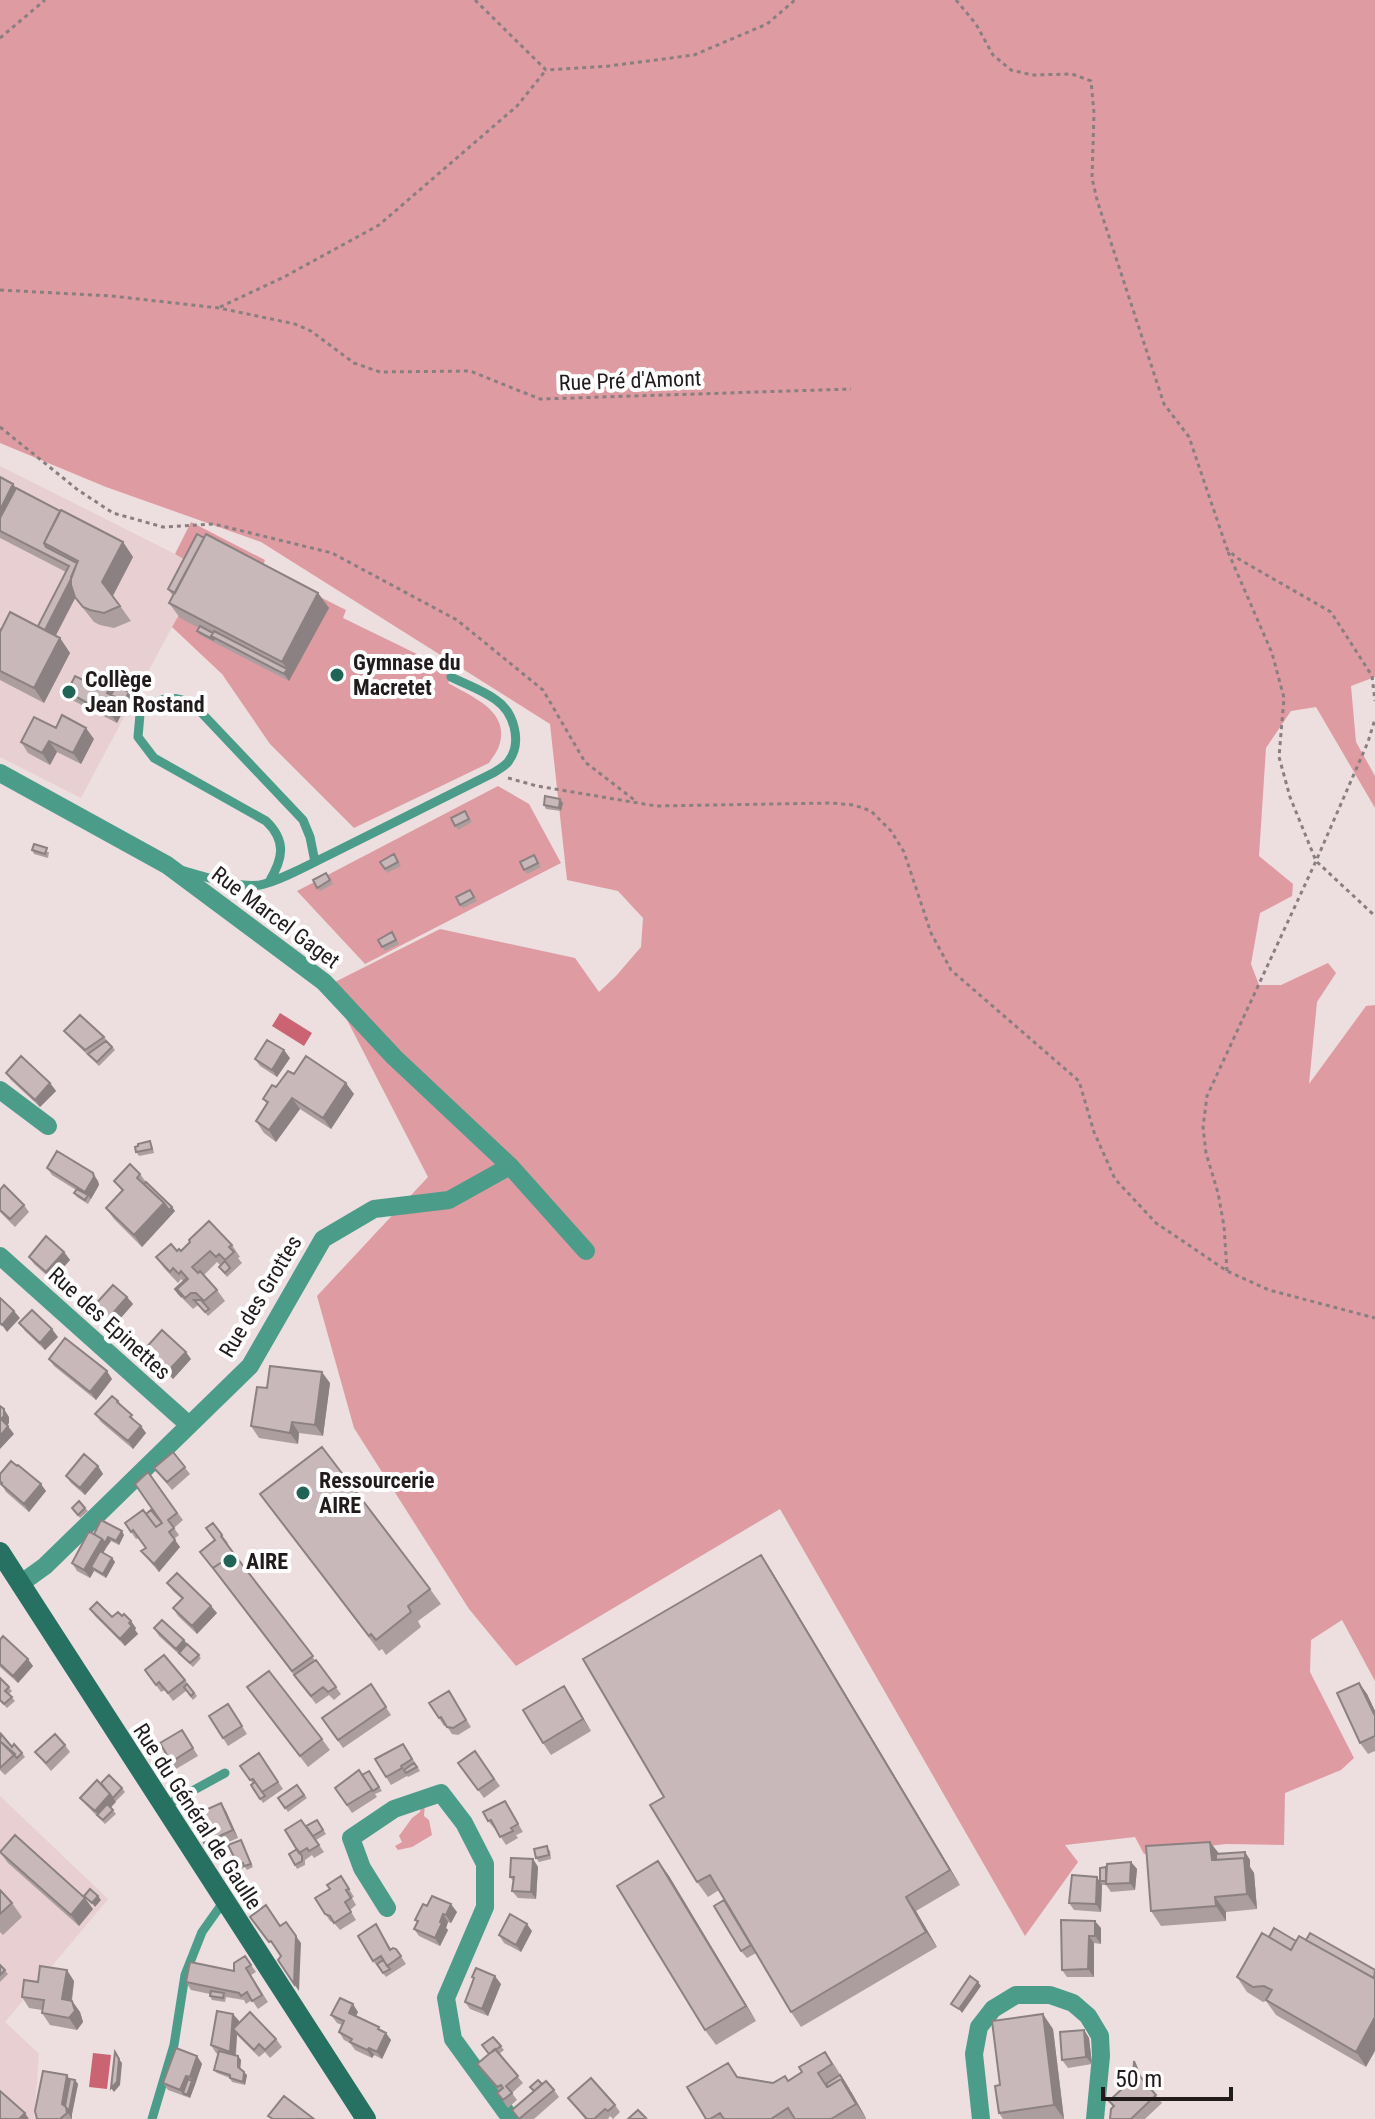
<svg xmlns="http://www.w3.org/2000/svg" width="1375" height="2119" viewBox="0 0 1375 2119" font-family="'Roboto Condensed',sans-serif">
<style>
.built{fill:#e8cfd1}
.green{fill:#df9ba2}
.water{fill:#ca6472}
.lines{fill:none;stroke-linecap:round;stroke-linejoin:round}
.path{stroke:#8a7f80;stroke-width:3;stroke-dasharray:4 4;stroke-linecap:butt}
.service{stroke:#4b9d8a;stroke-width:9}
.minor{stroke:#4b9d8a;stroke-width:18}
.secondary{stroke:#267161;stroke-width:20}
.wall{fill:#ac9e9f}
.shaded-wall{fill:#8c8182}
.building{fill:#c8b8b9;stroke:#8c8182;stroke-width:2}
.poi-dot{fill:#206456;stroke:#fff;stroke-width:3}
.labels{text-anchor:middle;stroke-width:8;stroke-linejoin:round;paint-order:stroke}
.street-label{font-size:22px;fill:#211b1c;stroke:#fff}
.poi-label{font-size:22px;font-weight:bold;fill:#211b1c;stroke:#fff;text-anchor:start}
</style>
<rect width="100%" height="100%" fill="#eddedf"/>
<path class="built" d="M 0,466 L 175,554 L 204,571 L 172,627 L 81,798 L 0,757 Z
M 0,1796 L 108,1899 L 5,2022 L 39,2054 L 34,2119 L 0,2119 Z"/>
<path class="green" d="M 0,0 L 1375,0 L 1375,677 L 1351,686 L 1356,742 L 1375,776 L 1375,808 L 1316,707 L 1291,711 L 1266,748 L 1259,856 L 1293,884 L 1292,896 L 1260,913 L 1251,964 L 1259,985 L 1281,985 L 1328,963 L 1336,973 L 1317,1002 L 1309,1084 L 1366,1006 L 1375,1005 L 1375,1681 L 1342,1620 L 1311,1640 L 1310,1672 L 1354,1758 L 1341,1770 L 1285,1793 L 1284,1845 L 1226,1844 L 1144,1854 L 1135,1837 L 1065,1845 L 1078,1862 L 1025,1936 L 780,1509 L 516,1666 L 469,1609 L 354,1428 L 317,1296 L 428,1177 L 329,985 L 440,929 L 575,958 L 599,992 L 616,976 L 641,947 L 643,918 L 618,891 L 567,880 L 550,724 L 261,542 L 106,487 L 0,443 Z
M 191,522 L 265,560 L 262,568 L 346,610 L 343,618 L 454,672 L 448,683 C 472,697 511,711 499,746 C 497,752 492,758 489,763 L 354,828 L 270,744 L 222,674 L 172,627 L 204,571 L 175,554 Z
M 498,786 L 529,804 L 561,863 L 365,964 L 297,891 Z
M 425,1803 L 424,1816 L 429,1820 L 432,1835 L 412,1847 L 398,1850 L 395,1846 L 402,1842 L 399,1836 L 412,1818 L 420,1812 L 421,1806 Z"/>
<path class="water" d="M 280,1013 L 312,1033 L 304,1046 L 272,1026 Z
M 93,2053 L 111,2055 L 107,2089 L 89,2087 Z"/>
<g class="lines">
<path class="path" d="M 475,0 L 546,70 L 609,66 L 694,55 L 767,24 L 795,0
M 956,0 L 976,24 L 993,55 L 1011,70 L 1032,75 L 1072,74 L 1091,81 L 1094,113 L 1092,178 L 1097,200 L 1164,404 L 1189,437 L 1227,549 L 1237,558 L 1331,612 L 1372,676 L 1375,701
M 0,38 L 45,0
M 0,290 L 112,296 L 219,308 L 295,324 L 311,331 L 354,363 L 380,372 L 470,371 L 540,399 L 851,389
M 220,307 L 284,277 L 379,225 L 517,106 L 546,70
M 0,427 L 78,490 L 113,513 L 163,527 L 214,524 L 332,553 L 457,620 L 543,690 L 585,762 L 637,802
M 1228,552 L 1272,653 L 1284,698 L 1279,757 L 1290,797 L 1316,861 L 1375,916
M 508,778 L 537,786 L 656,806 L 830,803 L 854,805 L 871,811 L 891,831 L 904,852 L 931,933 L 951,970 L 1079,1081 L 1094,1132 L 1115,1179 L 1156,1223 L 1227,1271 L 1269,1290 L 1375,1318
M 1227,1271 L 1224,1226 L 1218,1193 L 1206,1153 L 1203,1127 L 1207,1096 L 1316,861 L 1368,742 L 1375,719"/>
<path class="service" d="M 181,870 C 202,876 238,888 260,885 C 281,881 318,860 339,850 C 390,824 442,799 493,773 C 498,770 505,766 508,762 C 523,743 514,712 496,700 C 483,690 465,684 451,677
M 269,882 C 283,859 287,841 266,821 L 154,758 L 138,737 L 140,714 C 158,697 173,693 195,706 L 303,820 L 310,837 L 315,862
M 163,1807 L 225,1773
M 152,2119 L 174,2045 L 185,1975 L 202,1932 L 224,1901"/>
<path class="minor" d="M 0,773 L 167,865 L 324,982 L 394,1057 L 510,1166 L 586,1251
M 0,1090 L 48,1126
M 0,1256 L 189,1425
M 20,1584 L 45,1566 L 250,1366 L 323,1239 L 374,1209 L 449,1200 L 510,1166
M 387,1908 L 362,1868 L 351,1838 L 394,1809 L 441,1793 L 464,1823 L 485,1864 L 485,1907 L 446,1998 L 453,2039 L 511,2119
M 981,2119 L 974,2054 L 979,2027 L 993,2009 L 1016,1995 L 1050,1995 L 1073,2003 L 1088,2016 L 1100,2036 L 1101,2056 L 1095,2119"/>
<path class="secondary" d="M 0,1552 L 366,2119"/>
</g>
<path class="wall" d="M 0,477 L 13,484 L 16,488 L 60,511 L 123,542 L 133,557 L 113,596 L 131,621 L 114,628 L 100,625 L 94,622 L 75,598 L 55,636 L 60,638 L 70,653 L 44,703 L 0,680 L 0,628 L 38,626 L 66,572 L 0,538 Z
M 168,589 L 318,593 L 329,608 L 289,681 L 200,635 L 197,631 L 199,628 L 180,618 L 169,603 L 173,596 Z
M 83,680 L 113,682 L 116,686 L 131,696 L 117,723 L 72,700 L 67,692 Z
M 56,728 L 94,739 L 81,764 L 57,752 L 50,765 L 28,753 L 21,742 Z
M 563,803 L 561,811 L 546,809 L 544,805 Z
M 465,811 L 472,822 L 458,830 L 451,818 Z
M 32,850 L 49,852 L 48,858 L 34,854 Z
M 394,854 L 401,866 L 387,873 L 380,862 Z
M 534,855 L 541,867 L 527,874 L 520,862 Z
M 326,873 L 333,884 L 320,891 L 313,880 Z
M 470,890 L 477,901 L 463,908 L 460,905 Z
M 392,932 L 399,944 L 385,951 L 382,947 Z
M 64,1031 L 104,1037 L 115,1050 L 99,1066 L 70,1038 Z
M 290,1058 L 277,1077 L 260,1066 L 255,1059 Z
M 6,1073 L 50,1083 L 56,1091 L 40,1107 L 11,1080 Z
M 294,1074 L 354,1094 L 331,1129 L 300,1109 L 276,1142 L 264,1133 L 256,1121 L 267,1104 L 263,1099 L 276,1087 Z
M 152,1145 L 154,1153 L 139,1156 L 136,1152 Z
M 47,1168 L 98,1181 L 99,1185 L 88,1204 L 77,1197 L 74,1193 L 76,1190 L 52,1175 Z
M 140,1174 L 146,1182 L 175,1211 L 142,1247 L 114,1219 L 106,1208 L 122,1191 L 114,1181 Z
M 0,1190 L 24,1205 L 29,1212 L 15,1227 L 0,1212 Z
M 232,1245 L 240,1257 L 238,1258 L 242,1263 L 227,1277 L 219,1267 L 220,1265 L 217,1262 L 204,1275 L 217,1290 L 225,1301 L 208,1316 L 198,1305 L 193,1309 L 177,1293 L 183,1281 L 181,1279 L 178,1283 L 164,1268 L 156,1257 L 177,1251 Z
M 64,1252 L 70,1260 L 52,1280 L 34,1264 L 29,1257 Z
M 127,1297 L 133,1304 L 112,1328 L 98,1316 L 92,1308 Z
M 19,1323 L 58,1337 L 45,1350 L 25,1331 Z
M 144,1350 L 191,1359 L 173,1379 L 149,1358 Z
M 49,1359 L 112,1379 L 96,1400 L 54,1366 Z
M 330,1383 L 323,1436 L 299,1433 L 298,1444 L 259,1438 L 251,1426 L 267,1388 Z
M 118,1401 L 146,1433 L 133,1449 L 101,1422 L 95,1414 Z
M 173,1452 L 190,1474 L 172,1490 L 154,1468 Z
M 17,1466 L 46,1491 L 29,1512 L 6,1492 L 0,1482 L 0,1474 Z
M 98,1466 L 103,1474 L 85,1495 L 71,1483 L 66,1476 Z
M 148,1472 L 183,1520 L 174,1528 L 179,1535 L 174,1539 L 180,1547 L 159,1572 L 141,1551 L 146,1548 L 139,1538 L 136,1539 L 125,1523 L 146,1514 L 162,1523 Z
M 260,1494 L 430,1589 L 441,1604 L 418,1621 L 421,1627 L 386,1655 L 382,1649 L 379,1651 Z
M 72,1508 L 85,1508 L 88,1511 L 80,1518 Z
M 213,1523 L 228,1543 L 226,1544 L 341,1694 L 334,1700 L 329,1695 L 316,1704 L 200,1552 L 215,1540 Z
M 94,1534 L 124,1535 L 119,1545 L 111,1541 L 103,1553 L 112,1558 L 115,1562 L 106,1578 L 94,1571 L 90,1578 L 77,1571 L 72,1563 Z
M 771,1570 L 960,1885 L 916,1911 L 937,1947 L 801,2027 L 791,2012 L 756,1953 L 747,1958 L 741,1951 L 724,1900 L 719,1890 L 708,1897 L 697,1882 L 664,1797 Z
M 167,1583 L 217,1613 L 197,1634 L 178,1616 L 173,1608 L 182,1599 L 173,1591 Z
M 90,1609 L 112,1617 L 136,1628 L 135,1630 L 138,1634 L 125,1646 L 95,1616 Z
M 154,1628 L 184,1640 L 201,1658 L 193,1667 L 159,1636 Z
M 0,1640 L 33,1666 L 18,1683 L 0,1667 Z
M 145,1670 L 185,1680 L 197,1696 L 193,1700 L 186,1691 L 173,1701 L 165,1690 L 161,1692 Z
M 0,1678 L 12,1691 L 9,1694 L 15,1701 L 7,1708 L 0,1701 Z
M 1359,1683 L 1367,1694 L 1375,1711 L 1375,1751 L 1368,1754 L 1360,1743 Z
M 371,1684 L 391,1715 L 343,1748 L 322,1718 Z
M 247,1687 L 322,1739 L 330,1750 L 308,1767 Z
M 449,1691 L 471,1727 L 458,1735 L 452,1734 L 446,1725 L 444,1726 L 429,1703 Z
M 571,1697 L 591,1731 L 551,1755 L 543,1743 Z
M 228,1704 L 247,1734 L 228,1746 L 209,1716 Z
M 182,1730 L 198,1756 L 176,1769 L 171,1762 Z
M 0,1735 L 12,1747 L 22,1753 L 25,1757 L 5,1775 L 0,1770 Z
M 155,1739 L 162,1749 L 153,1754 L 146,1744 Z
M 65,1745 L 70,1752 L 51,1771 L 35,1752 Z
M 408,1751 L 420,1771 L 408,1777 L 407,1776 L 391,1785 L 386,1777 Z
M 475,1751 L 500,1786 L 484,1798 L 458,1763 Z
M 259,1753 L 283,1789 L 263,1803 L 251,1785 L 253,1784 L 240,1766 Z
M 369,1771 L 382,1791 L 375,1794 L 377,1797 L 352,1813 L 335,1788 Z
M 101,1783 L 122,1788 L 125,1792 L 110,1807 L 116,1814 L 105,1824 L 86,1805 L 80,1798 Z
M 297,1785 L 307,1798 L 288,1812 L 278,1798 Z
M 505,1801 L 523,1832 L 516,1835 L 518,1838 L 506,1845 L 495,1828 L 494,1828 L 488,1821 Z
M 226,1811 L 238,1838 L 209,1850 L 204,1843 L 204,1819 Z
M 317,1820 L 326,1834 L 316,1840 L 310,1832 L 324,1852 L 314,1858 L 312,1855 L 305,1860 L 305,1865 L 297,1869 L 289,1854 L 297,1849 L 306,1826 Z
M 241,1840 L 253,1867 L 247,1870 L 245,1867 L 241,1869 L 238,1865 Z
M 550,1850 L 551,1859 L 539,1862 L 536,1858 Z
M 0,1852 L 93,1909 L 79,1926 L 8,1863 Z
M 1245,1852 L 1250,1860 L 1250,1867 L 1254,1873 L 1257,1909 L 1226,1912 L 1226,1921 L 1161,1926 L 1151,1911 L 1219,1854 Z
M 533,1859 L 538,1867 L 536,1899 L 518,1898 L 512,1891 L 513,1881 L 510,1877 Z
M 658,1861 L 669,1876 L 756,2021 L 716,2045 L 705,2030 Z
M 1131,1862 L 1137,1869 L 1135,1890 L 1111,1892 L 1106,1885 L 1102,1885 L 1101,1912 L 1074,1910 L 1069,1903 L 1100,1880 L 1106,1867 Z
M 341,1876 L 354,1897 L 352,1898 L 356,1905 L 350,1910 L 356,1920 L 340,1930 L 334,1923 L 330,1921 L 315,1898 L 330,1889 Z
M 0,1890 L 12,1903 L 22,1917 L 3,1935 L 0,1932 Z
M 427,1906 L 457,1912 L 451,1923 L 448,1922 L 446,1928 L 448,1930 L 440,1946 L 419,1936 L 414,1929 L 417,1922 L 415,1920 Z
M 1061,1920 L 1101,1928 L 1101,1944 L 1094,1943 L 1094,1977 L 1067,1977 L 1062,1970 Z
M 376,1924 L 391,1949 L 396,1949 L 406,1964 L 386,1977 L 373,1961 Z
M 1274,1928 L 1366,2067 L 1276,2015 L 1266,2001 L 1263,2002 L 1247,1992 L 1237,1977 L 1269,1937 Z
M 532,1931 L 521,1952 L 504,1943 L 499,1935 Z
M 245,1956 L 256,1972 L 251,1975 L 268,2002 L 258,2009 L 252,2000 L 246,2004 L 244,2000 L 226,1997 L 225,2002 L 212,2000 L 210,1996 L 210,1994 L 191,1990 L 186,1982 L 234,1971 Z
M 0,1965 L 8,1974 L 0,1982 Z
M 472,1977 L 501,1984 L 488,2016 L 470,2009 L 465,2002 L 474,1979 Z
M 74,1981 L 72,2001 L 80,2012 L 83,2022 L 77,2030 L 50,2025 L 42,2013 L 42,2010 L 29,2008 L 22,1997 L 38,1982 Z
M 358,2012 L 356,2016 L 382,2031 L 391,2040 L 382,2059 L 374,2055 L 372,2058 L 355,2050 L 350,2043 L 344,2040 L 339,2032 L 342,2025 L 337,2023 L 331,2015 Z
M 233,2014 L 239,2021 L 238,2024 L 276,2039 L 282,2047 L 270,2058 L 265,2052 L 259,2057 L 237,2035 L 236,2056 L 238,2056 L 241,2060 L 240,2069 L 247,2075 L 245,2085 L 232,2082 L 230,2078 L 217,2073 L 214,2070 L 218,2054 L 216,2053 L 211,2045 Z
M 1053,2029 L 1064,2119 L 1003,2119 L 999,2113 L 1000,2085 Z
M 1084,2030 L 1089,2038 L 1092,2064 L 1068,2068 L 1062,2060 Z
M 493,2037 L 504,2050 L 499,2054 L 523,2083 L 512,2093 L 517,2100 L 508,2108 L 497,2093 L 499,2091 L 477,2064 L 489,2055 Z
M 825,2052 L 835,2066 L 866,2118 L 866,2119 L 706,2119 L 739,2078 L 773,2083 L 788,2081 L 802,2072 Z
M 197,2056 L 202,2064 L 190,2098 L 168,2090 L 163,2083 Z
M 1136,2065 L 1142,2079 L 1162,2103 L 1145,2119 L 1110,2119 L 1113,2107 L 1109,2101 L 1133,2079 Z
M 70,2079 L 75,2080 L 78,2084 L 72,2114 L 72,2119 L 37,2119 Z
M 542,2084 L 554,2090 L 559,2097 L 534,2119 L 518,2119 L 512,2110 Z
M 568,2098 L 615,2105 L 620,2112 L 613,2119 L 610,2116 L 608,2119 L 585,2119 Z"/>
<path class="shaded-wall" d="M 13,484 L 24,499 L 0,524 L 0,510 Z
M 123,542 L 133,557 L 112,597 L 102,582 Z
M 76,570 L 84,581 L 52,643 L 44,632 Z
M 318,593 L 329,608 L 289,681 L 284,674 L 287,669 L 282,662 Z
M 60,638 L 70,653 L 44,703 L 34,688 Z
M 113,682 L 118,690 L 114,699 L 107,693 Z
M 129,692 L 131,696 L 117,723 L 112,716 L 121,700 Z
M 86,728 L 94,739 L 81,764 L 73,753 Z
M 49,741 L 57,752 L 50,765 L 42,753 Z
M 560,799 L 563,803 L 561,811 L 559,808 Z
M 284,1050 L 290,1058 L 277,1077 L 272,1070 Z
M 50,1083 L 56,1091 L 40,1107 L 35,1100 Z
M 346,1083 L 354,1094 L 331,1129 L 323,1118 Z
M 292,1098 L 300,1109 L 276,1142 L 269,1130 Z
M 93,1173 L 98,1181 L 99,1185 L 91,1199 L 85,1192 Z
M 164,1203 L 172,1207 L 175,1211 L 142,1247 L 134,1235 Z
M 64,1252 L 70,1260 L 52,1280 L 46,1272 Z
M 127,1297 L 133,1304 L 112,1328 L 106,1321 Z
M 14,1311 L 20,1318 L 7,1332 L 2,1325 Z
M 52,1329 L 58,1337 L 45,1350 L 40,1343 Z
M 186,1352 L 191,1359 L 173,1379 L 168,1371 Z
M 107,1371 L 112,1379 L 96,1400 L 90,1392 Z
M 322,1372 L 330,1383 L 323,1436 L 315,1425 Z
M 4,1409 L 9,1417 L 9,1423 L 6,1427 L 1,1419 Z
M 292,1422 L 299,1433 L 298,1444 L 290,1433 Z
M 8,1426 L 14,1434 L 0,1449 L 0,1436 Z
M 141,1426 L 146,1433 L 133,1449 L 128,1441 Z
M 98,1466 L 103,1474 L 85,1495 L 80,1488 Z
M 41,1484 L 46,1491 L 29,1512 L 24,1504 Z
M 122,1531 L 124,1535 L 119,1545 L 116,1541 Z
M 108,1537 L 111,1541 L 107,1546 L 105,1543 Z
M 102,1539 L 107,1546 L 94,1569 L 91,1567 L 94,1571 L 90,1578 L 84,1570 Z
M 175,1540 L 180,1547 L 159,1572 L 154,1564 Z
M 761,1555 L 771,1570 L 960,1885 L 950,1870 Z
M 112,1558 L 115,1562 L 106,1578 L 103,1574 Z
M 211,1606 L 217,1613 L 197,1634 L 192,1626 Z
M 131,1621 L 136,1628 L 135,1630 L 138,1634 L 125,1646 L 120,1639 Z
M 184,1640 L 189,1648 L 179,1653 L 176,1649 Z
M 28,1659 L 33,1666 L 18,1683 L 13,1676 Z
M 1359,1683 L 1367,1694 L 1375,1711 L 1375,1716 Z
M 564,1686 L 571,1697 L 591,1731 L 583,1719 Z
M 110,1794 L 116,1802 L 101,1818 L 95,1811 Z
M 221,1803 L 226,1811 L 238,1838 L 233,1830 Z
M 1210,1842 L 1221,1856 L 1222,1867 L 1212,1860 Z
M 1245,1852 L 1250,1860 L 1250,1867 L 1254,1873 L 1257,1909 L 1247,1894 L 1244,1858 Z
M 533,1859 L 538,1867 L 536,1899 L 531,1892 Z
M 658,1861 L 669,1876 L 756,2021 L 746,2006 Z
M 1131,1862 L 1137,1869 L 1135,1890 L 1130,1883 Z
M 1097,1877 L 1102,1885 L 1101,1912 L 1096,1904 Z
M 98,1896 L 101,1900 L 95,1907 L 92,1903 Z
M 906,1897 L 916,1911 L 937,1947 L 926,1932 Z
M 1215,1897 L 1226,1912 L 1226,1921 L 1216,1906 Z
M 85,1898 L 93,1909 L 79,1926 L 71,1915 Z
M 451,1904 L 457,1912 L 451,1923 L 446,1915 Z
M 443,1914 L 448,1922 L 446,1928 L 448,1930 L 440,1946 L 435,1938 Z
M 1095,1921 L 1101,1928 L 1101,1944 L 1095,1936 Z
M 527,1924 L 532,1931 L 521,1952 L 516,1945 Z
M 296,1936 L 301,1943 L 299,1991 L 294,1984 Z
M 1089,1936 L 1094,1943 L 1094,1977 L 1088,1969 Z
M 67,1970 L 74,1981 L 70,2011 L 62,1999 Z
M 495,1976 L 501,1984 L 488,2016 L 482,2009 Z
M 978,1982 L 981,1986 L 962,2013 L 959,2009 Z
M 72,2001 L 80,2012 L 83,2022 L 77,2030 L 69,2018 Z
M 353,2004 L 358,2012 L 354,2020 L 349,2013 Z
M 233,2014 L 239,2021 L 238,2033 L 233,2029 L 237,2035 L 235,2059 L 230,2052 Z
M 1043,2014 L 1053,2029 L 1064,2119 L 1054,2105 Z
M 1375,2017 L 1375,2051 L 1366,2067 L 1356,2052 Z
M 1084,2030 L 1089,2038 L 1092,2064 L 1086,2057 Z
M 386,2033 L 391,2040 L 382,2059 L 377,2052 Z
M 369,2048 L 374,2055 L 372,2058 L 367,2050 Z
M 197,2056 L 202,2064 L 195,2085 L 190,2077 Z
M 238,2056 L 241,2060 L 240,2071 L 238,2067 Z
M 119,2059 L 122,2063 L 120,2085 L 114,2092 L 111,2088 Z
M 244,2072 L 247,2075 L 245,2085 L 243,2082 Z
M 67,2075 L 72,2083 L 68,2109 L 72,2114 L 72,2119 L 62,2104 Z
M 840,2075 L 852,2093 L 866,2118 L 856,2104 Z
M 186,2076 L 191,2083 L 183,2093 L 185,2097 L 180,2090 Z
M 75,2080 L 78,2084 L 72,2114 L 69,2111 Z
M 192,2081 L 195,2085 L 190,2098 L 187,2095 Z
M 25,2113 L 29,2119 L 19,2119 Z"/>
<path class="building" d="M 0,477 L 13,484 L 0,510 Z
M 16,488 L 60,511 L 44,543 L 46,547 L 77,563 L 71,579 L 45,630 L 38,626 L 69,566 L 0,531 L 0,518 Z
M 61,510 L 123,542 L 102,582 L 120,606 L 104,613 L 90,610 L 83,607 L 75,597 L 71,585 L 71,577 L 78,561 L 44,543 Z
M 197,534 L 204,538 L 175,593 L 168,589 Z
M 206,534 L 318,593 L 282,662 L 169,603 Z
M 10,612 L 60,638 L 34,688 L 0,671 L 0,632 Z
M 200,626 L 213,633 L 211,636 L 214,640 L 197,631 Z
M 214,631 L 287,669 L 284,674 L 211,636 Z
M 99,674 L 113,682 L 107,693 L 121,700 L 112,716 L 67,692 L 75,676 L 83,680 L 85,676 L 95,681 Z
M 116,686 L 129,692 L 123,704 L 121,700 L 111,695 Z
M 62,715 L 86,728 L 73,753 L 49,741 L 42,753 L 21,742 L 34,717 L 56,728 Z
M 545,796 L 560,799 L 559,808 L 544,805 Z
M 465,811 L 469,819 L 455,826 L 451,818 Z
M 34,844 L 47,848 L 45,854 L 32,850 Z
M 394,854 L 398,862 L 385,869 L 380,862 Z
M 534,855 L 538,863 L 524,870 L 520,862 Z
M 326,873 L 330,880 L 317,888 L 313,880 Z
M 470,890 L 474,897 L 460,905 L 456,897 Z
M 392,932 L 396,940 L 382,947 L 378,940 Z
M 80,1015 L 104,1037 L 85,1050 L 64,1031 Z
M 267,1040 L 284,1050 L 272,1070 L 255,1059 Z
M 106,1041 L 112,1047 L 97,1062 L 88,1054 Z
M 21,1056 L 50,1083 L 35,1100 L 6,1073 Z
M 306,1056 L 346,1083 L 323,1118 L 292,1098 L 269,1130 L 256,1121 L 268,1102 L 263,1099 L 272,1085 L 276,1087 L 288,1071 L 294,1074 Z
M 150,1141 L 152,1149 L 136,1152 L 135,1147 L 138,1146 L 138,1144 Z
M 57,1151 L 93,1173 L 94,1177 L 85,1192 L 47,1168 Z
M 130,1164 L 140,1174 L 137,1178 L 164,1203 L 134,1235 L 106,1208 L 123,1190 L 114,1181 Z
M 146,1182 L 172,1207 L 169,1210 L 164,1203 L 144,1184 Z
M 4,1185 L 24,1205 L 10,1219 L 0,1210 L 0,1190 Z
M 77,1189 L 88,1195 L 85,1200 L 74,1193 Z
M 209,1221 L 232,1245 L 229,1247 L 234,1252 L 225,1260 L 219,1254 L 216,1257 L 210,1251 L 192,1267 L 198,1273 L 200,1271 L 217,1290 L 204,1301 L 196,1293 L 191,1293 L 185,1298 L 177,1289 L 188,1279 L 181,1271 L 179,1274 L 173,1268 L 170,1272 L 156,1257 L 171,1244 L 177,1251 L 179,1249 L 181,1251 L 190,1242 L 189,1240 Z
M 46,1236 L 64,1252 L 46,1272 L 29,1257 Z
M 225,1261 L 230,1268 L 225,1273 L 219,1267 Z
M 186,1279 L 187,1280 L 177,1289 L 182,1297 L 175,1289 Z
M 113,1285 L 127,1297 L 106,1321 L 92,1308 Z
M 0,1298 L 14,1311 L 2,1325 L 0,1323 Z
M 194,1300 L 201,1300 L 209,1309 L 205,1312 Z
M 32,1310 L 52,1329 L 40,1343 L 19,1323 Z
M 162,1330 L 186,1352 L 168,1371 L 144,1350 Z
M 65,1338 L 107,1371 L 90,1392 L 49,1359 Z
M 270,1366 L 322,1372 L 315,1425 L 292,1422 L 290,1433 L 251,1426 L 257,1387 L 267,1388 Z
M 112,1396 L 118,1401 L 117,1402 L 132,1415 L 130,1417 L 141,1426 L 128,1441 L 95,1414 Z
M 0,1406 L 4,1409 L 4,1416 L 1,1419 L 8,1426 L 0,1436 Z
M 322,1447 L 430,1589 L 408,1606 L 411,1612 L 376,1640 L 371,1634 L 369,1636 L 260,1494 Z
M 173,1452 L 185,1467 L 167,1482 L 154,1468 Z
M 84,1454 L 98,1466 L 80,1488 L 66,1476 Z
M 11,1461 L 17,1466 L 18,1465 L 41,1484 L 24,1504 L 1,1484 L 2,1483 L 0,1481 L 0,1474 Z
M 148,1472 L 177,1513 L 168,1520 L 174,1528 L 169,1532 L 175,1540 L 154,1564 L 141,1551 L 146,1548 L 133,1530 L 131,1532 L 125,1523 L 143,1510 L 156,1527 L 162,1523 L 135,1484 Z
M 79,1501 L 85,1508 L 78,1515 L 72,1508 Z
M 151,1510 L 162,1523 L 156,1527 L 146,1514 Z
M 101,1520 L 122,1531 L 116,1541 L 108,1537 L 105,1543 L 102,1539 L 94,1534 Z
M 213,1523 L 222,1535 L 221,1536 L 234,1554 L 213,1568 L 216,1572 L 200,1552 L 215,1540 L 206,1528 Z
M 90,1532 L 102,1539 L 84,1570 L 72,1563 L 88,1533 Z
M 100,1551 L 112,1558 L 103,1574 L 91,1567 Z
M 234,1554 L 313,1656 L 292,1671 L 213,1568 Z
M 761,1555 L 950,1870 L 906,1897 L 926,1932 L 791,2012 L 710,1875 L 697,1882 L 650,1805 L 664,1797 L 583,1659 Z
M 177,1573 L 211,1606 L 192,1626 L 173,1608 L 183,1598 L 167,1583 Z
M 97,1602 L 112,1617 L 118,1612 L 122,1616 L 124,1614 L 131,1621 L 129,1623 L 132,1626 L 120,1639 L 90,1609 Z
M 162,1620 L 184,1640 L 176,1649 L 154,1628 Z
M 3,1636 L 28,1659 L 13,1676 L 0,1664 L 0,1640 Z
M 187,1644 L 199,1655 L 190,1663 L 179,1653 Z
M 164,1655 L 185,1680 L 168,1693 L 159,1682 L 156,1685 L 145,1670 Z
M 316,1660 L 336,1687 L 328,1692 L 323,1687 L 311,1696 L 294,1675 Z
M 269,1671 L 322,1739 L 300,1756 L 247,1687 Z
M 0,1678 L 9,1687 L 5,1691 L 12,1697 L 4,1704 L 0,1700 Z
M 1359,1683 L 1375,1716 L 1375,1736 L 1360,1743 L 1337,1693 Z
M 187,1684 L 194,1693 L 191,1696 L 184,1687 Z
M 371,1684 L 386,1707 L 338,1740 L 322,1718 Z
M 564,1686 L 583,1719 L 543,1743 L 523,1710 Z
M 449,1691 L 466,1720 L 453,1728 L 447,1727 L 441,1717 L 439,1718 L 429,1703 Z
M 228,1704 L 242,1726 L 223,1738 L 209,1716 Z
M 182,1730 L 193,1748 L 171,1762 L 160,1743 Z
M 1,1734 L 12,1747 L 14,1744 L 22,1753 L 17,1758 L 0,1741 Z
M 55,1734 L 65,1745 L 46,1763 L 35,1752 Z
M 155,1739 L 159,1745 L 150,1751 L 146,1744 Z
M 0,1741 L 15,1754 L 0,1768 Z
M 403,1744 L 412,1759 L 401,1766 L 402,1768 L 386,1777 L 375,1759 Z
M 475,1751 L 494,1779 L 478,1790 L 458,1763 Z
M 259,1753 L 278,1782 L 262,1792 L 253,1779 L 250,1780 L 240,1766 Z
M 414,1763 L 417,1767 L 406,1773 L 404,1770 Z
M 359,1770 L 372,1790 L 347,1805 L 335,1788 Z
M 369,1771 L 379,1787 L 373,1791 L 362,1775 Z
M 109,1775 L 122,1788 L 113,1798 L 101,1783 Z
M 97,1780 L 110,1794 L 95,1811 L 80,1798 Z
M 255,1782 L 265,1796 L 260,1799 L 251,1785 Z
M 297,1785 L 304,1795 L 285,1808 L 278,1798 Z
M 505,1801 L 518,1824 L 511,1828 L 513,1831 L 500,1837 L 491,1820 L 488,1821 L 483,1812 Z
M 221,1803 L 233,1830 L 204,1843 L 196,1823 L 204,1819 L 201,1812 Z
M 107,1804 L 113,1810 L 103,1820 L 97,1815 Z
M 301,1820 L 319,1845 L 309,1851 L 307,1848 L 299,1853 L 285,1830 Z
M 317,1820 L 323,1830 L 313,1836 L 306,1826 Z
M 15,1835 L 85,1898 L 71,1915 L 0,1852 Z
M 241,1840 L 251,1864 L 244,1866 L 243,1863 L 238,1865 L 228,1845 Z
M 1210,1842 L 1212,1860 L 1244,1858 L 1247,1894 L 1215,1897 L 1216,1906 L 1151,1911 L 1146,1846 Z
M 547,1846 L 549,1855 L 536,1858 L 534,1849 Z
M 297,1849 L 302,1856 L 302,1861 L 295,1865 L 289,1854 Z
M 1245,1852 L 1245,1860 L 1244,1858 L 1216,1860 L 1216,1854 Z
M 511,1858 L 533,1859 L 531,1892 L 512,1891 L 514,1877 L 510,1877 Z
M 658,1861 L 746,2006 L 705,2030 L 617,1886 Z
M 1131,1862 L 1130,1883 L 1106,1884 L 1107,1864 Z
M 1106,1867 L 1106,1881 L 1100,1881 L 1100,1868 Z
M 1072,1875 L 1097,1877 L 1096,1904 L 1069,1903 Z
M 341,1876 L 349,1889 L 346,1890 L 351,1898 L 345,1902 L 351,1912 L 334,1923 L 330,1916 L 325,1914 L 315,1898 L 330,1889 L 327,1885 Z
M 90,1889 L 98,1896 L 92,1903 L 84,1896 Z
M 0,1890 L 12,1903 L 0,1914 Z
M 432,1896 L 451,1904 L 446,1915 L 443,1914 L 440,1922 L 442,1923 L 435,1938 L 414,1929 L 418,1921 L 415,1920 L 423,1904 L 427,1906 Z
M 724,1900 L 751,1945 L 741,1951 L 714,1906 Z
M 266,1905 L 280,1926 L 286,1922 L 296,1936 L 294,1984 L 278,1960 L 281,1956 L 271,1941 L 269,1942 L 250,1917 Z
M 510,1914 L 527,1924 L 516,1945 L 499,1935 Z
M 1061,1920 L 1095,1921 L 1095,1936 L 1089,1936 L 1088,1969 L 1062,1970 Z
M 376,1924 L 390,1950 L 393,1948 L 396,1949 L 401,1956 L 387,1966 L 381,1956 L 373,1961 L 358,1936 Z
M 1274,1928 L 1296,1941 L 1291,1950 L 1269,1937 Z
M 1262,1933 L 1291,1950 L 1299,1936 L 1375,1979 L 1375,2017 L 1356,2052 L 1266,2000 L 1272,1990 L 1264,1986 L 1253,1987 L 1237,1977 Z
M 1310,1933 L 1375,1970 L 1374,1978 L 1306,1940 Z
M 245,1956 L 251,1965 L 246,1968 L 262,1995 L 252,2001 L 247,1992 L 241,1996 L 239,1993 L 186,1982 L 190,1962 L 234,1971 L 234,1963 Z
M 383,1960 L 390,1969 L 383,1973 L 377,1964 Z
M 0,1965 L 5,1970 L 0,1975 Z
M 40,1966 L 67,1970 L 62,1999 L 72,2001 L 75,2011 L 69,2018 L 42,2013 L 44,2000 L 22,1997 L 24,1980 L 38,1982 Z
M 476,1968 L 495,1976 L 482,2009 L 465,2002 L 474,1978 L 472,1977 Z
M 970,1976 L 978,1982 L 959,2009 L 951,2004 Z
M 211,1991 L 224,1993 L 223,1998 L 210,1996 Z
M 340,1998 L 353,2004 L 349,2013 L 379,2027 L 378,2029 L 386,2033 L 377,2052 L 369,2048 L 367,2050 L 350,2042 L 352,2039 L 339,2032 L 344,2021 L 331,2015 Z
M 217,2011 L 233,2014 L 230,2052 L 211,2045 Z
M 250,2012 L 276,2039 L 265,2050 L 259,2044 L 254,2050 L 233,2029 Z
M 1043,2014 L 1054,2105 L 999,2113 L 995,2086 L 1000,2085 L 992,2021 Z
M 1084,2030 L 1086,2057 L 1062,2060 L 1060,2032 Z
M 493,2037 L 501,2046 L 489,2054 L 482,2045 Z
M 176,2048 L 197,2056 L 190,2077 L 186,2076 L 180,2090 L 163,2083 Z
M 495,2049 L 518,2076 L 506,2086 L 512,2093 L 503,2100 L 497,2093 L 503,2088 L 501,2085 L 497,2087 L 477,2064 Z
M 219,2051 L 238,2056 L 238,2067 L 244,2072 L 243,2082 L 230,2078 L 230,2075 L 214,2070 Z
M 115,2052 L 119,2059 L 117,2082 L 111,2088 Z
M 825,2052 L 832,2064 L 818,2073 L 827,2087 L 841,2079 L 856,2104 L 831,2119 L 795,2119 L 788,2108 L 771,2119 L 724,2119 L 720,2113 L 710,2119 L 706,2119 L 687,2087 L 728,2063 L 737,2077 L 773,2083 L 785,2076 L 788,2081 L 802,2072 L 799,2067 Z
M 1134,2061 L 1140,2076 L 1138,2074 L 1133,2079 Z
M 43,2071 L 67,2075 L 62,2104 L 66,2107 L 67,2113 L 60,2119 L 37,2119 L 35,2111 Z
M 1138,2074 L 1156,2095 L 1131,2119 L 1110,2119 L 1111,2109 L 1114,2106 L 1109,2101 Z
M 840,2075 L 849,2090 L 841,2079 L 828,2087 L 826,2084 Z
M 591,2078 L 615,2105 L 608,2111 L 605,2109 L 594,2119 L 587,2119 L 568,2098 Z
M 70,2079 L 75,2080 L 69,2111 L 65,2106 Z
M 188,2079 L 192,2081 L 187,2095 L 183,2093 Z
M 538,2080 L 542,2084 L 534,2091 L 530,2087 Z
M 546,2081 L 554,2090 L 519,2119 L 512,2110 Z
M 0,2091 L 25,2113 L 19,2119 L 0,2119 Z
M 284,2096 L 314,2119 L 273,2119 L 268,2116 Z
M 638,2110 L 646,2118 L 644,2119 L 628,2119 Z"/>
<g class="poi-dot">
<circle cx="337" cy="675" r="8"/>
<circle cx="69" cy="692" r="8"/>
<circle cx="303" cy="1493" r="8"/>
<circle cx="230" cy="1561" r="8"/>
</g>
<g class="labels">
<g class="street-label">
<text transform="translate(630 380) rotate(-2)" y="8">Rue Pré d'Amont</text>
<text transform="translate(276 917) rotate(37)" y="8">Rue Marcel Gaget</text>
<text transform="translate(260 1296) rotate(-59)" y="8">Rue des Grottes</text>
<text transform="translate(110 1323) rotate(42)" y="8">Rue des Epinettes</text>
<text transform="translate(198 1816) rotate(57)" y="8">Rue du Général de Gaulle</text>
</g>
<g class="poi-label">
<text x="353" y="670">Gymnase du<tspan x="353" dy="25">Macretet</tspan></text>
<text x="85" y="687">Collège<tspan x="85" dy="25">Jean Rostand</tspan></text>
<text x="319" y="1488">Ressourcerie<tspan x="319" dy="25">AIRE</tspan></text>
<text x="246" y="1569">AIRE</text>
</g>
</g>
<path d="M1103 2087v12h128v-12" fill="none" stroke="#211b1c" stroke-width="4"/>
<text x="1115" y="2087" font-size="24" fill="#211b1c" stroke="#ffffff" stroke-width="6" paint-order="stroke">50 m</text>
</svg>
